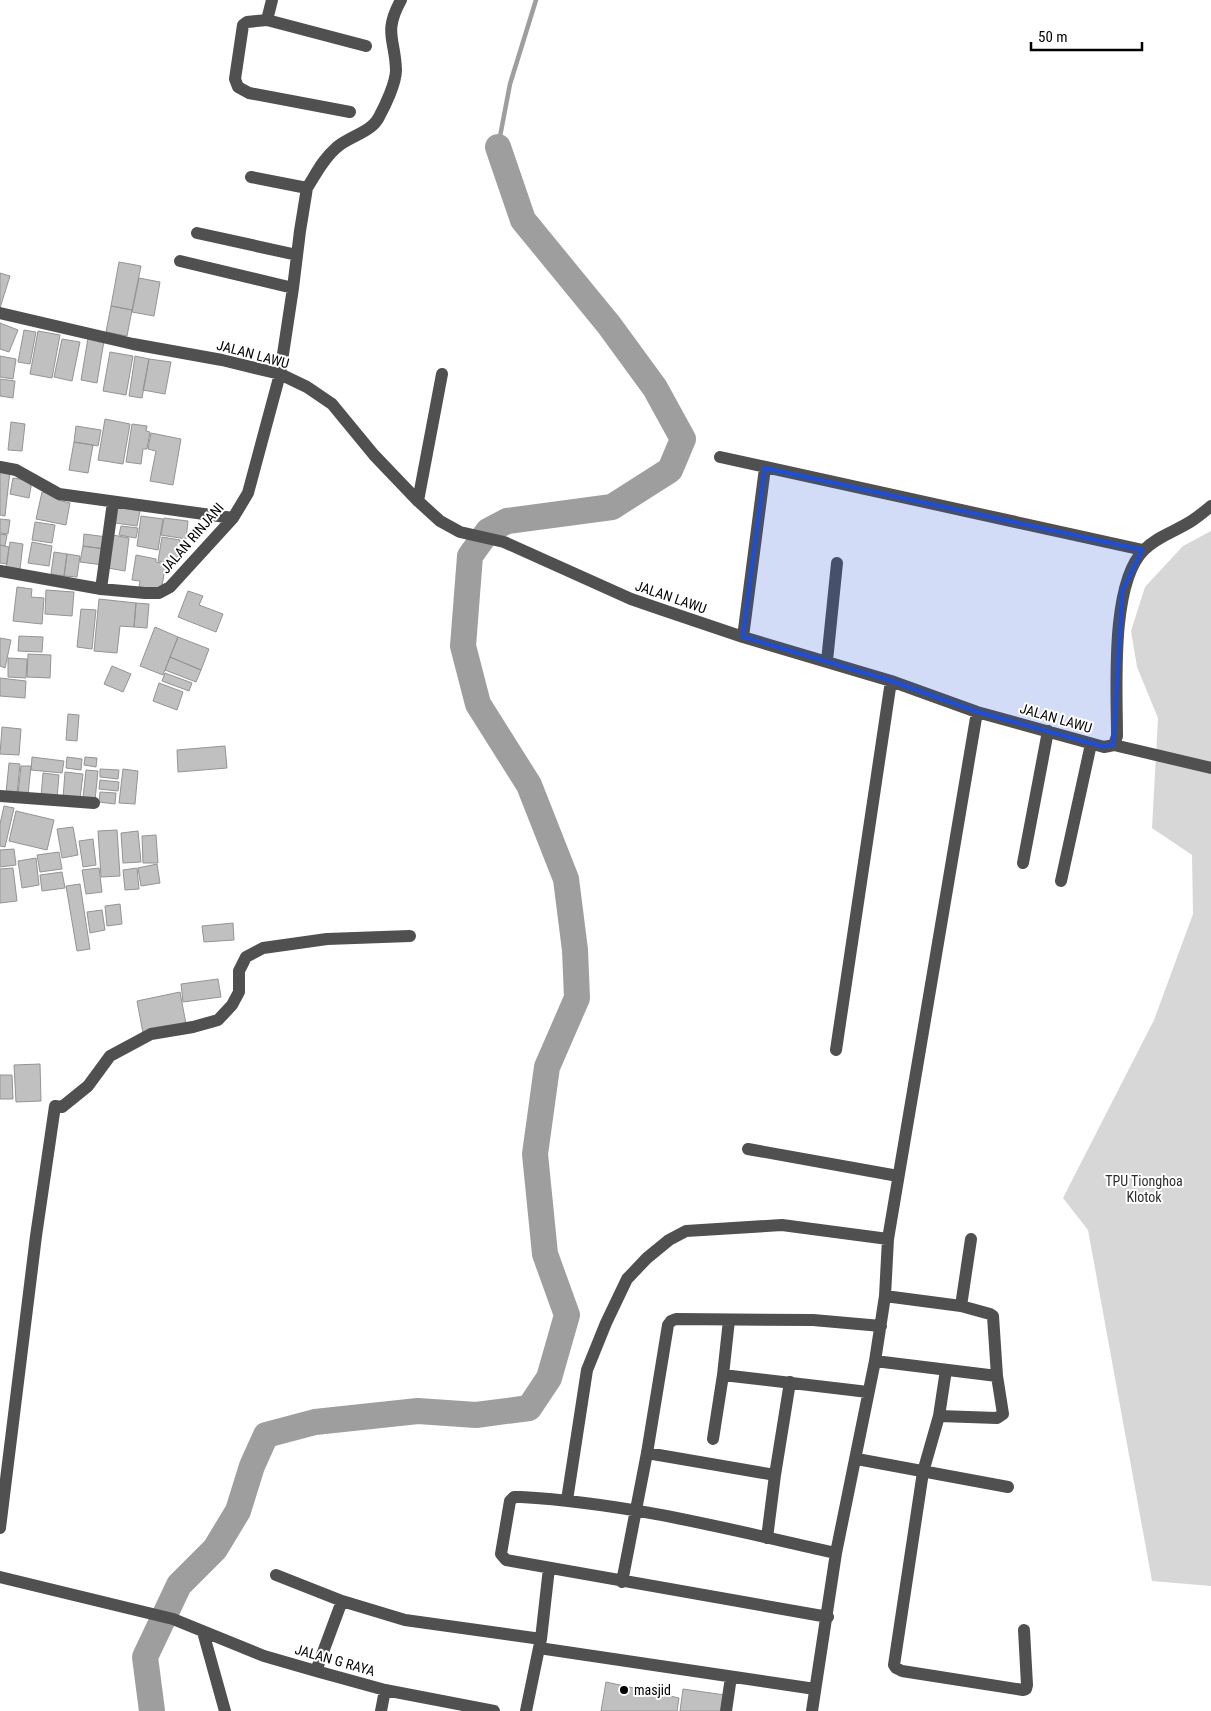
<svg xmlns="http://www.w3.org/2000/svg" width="1211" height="1711" viewBox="0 0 1211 1711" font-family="'Roboto Condensed',sans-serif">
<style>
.green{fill:#d7d7d7}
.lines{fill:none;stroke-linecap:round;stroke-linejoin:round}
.stream{stroke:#9e9e9e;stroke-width:4.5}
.river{stroke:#9e9e9e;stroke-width:26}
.building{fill:#c0c0c0;stroke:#949494}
.minor{stroke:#505050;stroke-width:12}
.marked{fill:#1d4ed8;fill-opacity:0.2;stroke:#1d4ed8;stroke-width:4;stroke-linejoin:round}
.poi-dot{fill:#000;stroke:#fff;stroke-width:2}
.labels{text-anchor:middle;stroke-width:4;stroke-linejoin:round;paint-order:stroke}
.street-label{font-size:14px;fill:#000;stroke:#fff}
.park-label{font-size:14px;fill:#2e2e2e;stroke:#fff}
.poi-label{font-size:14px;fill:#000;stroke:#fff;text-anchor:start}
</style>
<rect width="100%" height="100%" fill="#fff"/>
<path class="green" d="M 1211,531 L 1211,1586 L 1152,1581 L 1088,1230 L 1063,1198 L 1154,1020 L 1193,914 L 1192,855 L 1152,828 L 1158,718 L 1137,667 L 1131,631 L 1145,587 L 1183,546 Z"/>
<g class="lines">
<path class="stream" d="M 498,147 L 510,84 L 536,0"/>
<path class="river" d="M 152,1711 L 145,1657 L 179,1585 L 215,1549 L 238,1511 L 252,1466 L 266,1435 L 315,1422 L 418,1411 L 476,1415 L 529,1408 L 549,1378 L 567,1315 L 545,1254 L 535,1154 L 547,1067 L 577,998 L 575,950 L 566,879 L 529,785 L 478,704 L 463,646 L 470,556 L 488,531 L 507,521 L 612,507 L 670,470 L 683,439 L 655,388 L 609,325 L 523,220 L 498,147"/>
</g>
<path class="building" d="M 119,262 L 141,266 L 132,310 L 111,306 Z
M 0,273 L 10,276 L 0,308 Z
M 139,278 L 160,282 L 154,316 L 132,312 Z
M 111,306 L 132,310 L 127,336 L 106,332 Z
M 0,323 L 18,330 L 9,352 L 0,349 Z
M 24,330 L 36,332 L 30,364 L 18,362 Z
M 38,331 L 60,335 L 52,378 L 30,374 Z
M 88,338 L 104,341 L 97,383 L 81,380 Z
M 62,339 L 80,342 L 72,381 L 54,377 Z
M 110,352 L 133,356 L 126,395 L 103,391 Z
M 0,356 L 16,359 L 13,379 L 0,377 Z
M 135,356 L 149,359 L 142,398 L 129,396 Z
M 149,359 L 171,362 L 165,394 L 143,390 Z
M 0,379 L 15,381 L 13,398 L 0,396 Z
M 105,419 L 130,424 L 123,464 L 98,460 Z
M 11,422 L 25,424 L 22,451 L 8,450 Z
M 132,424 L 147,426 L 146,431 L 150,432 L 147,449 L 143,449 L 141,464 L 126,462 Z
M 76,426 L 101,430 L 98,446 L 74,442 Z
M 151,433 L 181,439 L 173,485 L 150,481 L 156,451 L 148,449 Z
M 74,442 L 93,445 L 88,473 L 69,470 Z
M 0,470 L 10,471 L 5,516 L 0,515 Z
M 13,478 L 32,481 L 29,498 L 10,494 Z
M 42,492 L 59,495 L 58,500 L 70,503 L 66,525 L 36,519 Z
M 117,507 L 140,511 L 137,526 L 115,523 Z
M 141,516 L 163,519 L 158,550 L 137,546 Z
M 164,518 L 188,521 L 186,539 L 161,535 Z
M 0,519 L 10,520 L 8,534 L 0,533 Z
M 35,522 L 55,525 L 52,543 L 32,540 Z
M 121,526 L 138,528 L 136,538 L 119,535 Z
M 0,534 L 7,535 L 5,546 L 0,545 Z
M 84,534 L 107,537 L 105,549 L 83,546 Z
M 113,535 L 129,538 L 125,571 L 108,568 Z
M 162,537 L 180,540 L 176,564 L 158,561 Z
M 10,542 L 23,544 L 20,569 L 6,567 Z
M 32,542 L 52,546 L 49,566 L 28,563 Z
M 0,545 L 9,547 L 7,564 L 0,563 Z
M 83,546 L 105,549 L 103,565 L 80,562 Z
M 54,552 L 67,554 L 64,576 L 51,574 Z
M 67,554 L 80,556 L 77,577 L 64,576 Z
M 136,555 L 156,559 L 156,562 L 166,564 L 161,591 L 139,587 L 140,581 L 132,580 Z
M 17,587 L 32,589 L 31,597 L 44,598 L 42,624 L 13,621 Z
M 46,590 L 74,592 L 72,616 L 45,614 Z
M 188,591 L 203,596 L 199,605 L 223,614 L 216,632 L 178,617 Z
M 99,599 L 136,603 L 134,627 L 120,626 L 117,653 L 94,651 Z
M 136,603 L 149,604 L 147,628 L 134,627 Z
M 81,609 L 96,610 L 92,649 L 77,647 Z
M 155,627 L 178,637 L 163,675 L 140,666 Z
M 19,636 L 43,637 L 42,652 L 18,651 Z
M 178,637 L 209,649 L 201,670 L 170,657 Z
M 0,638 L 11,640 L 5,668 L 0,666 Z
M 28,654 L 51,655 L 50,678 L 27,677 Z
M 170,657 L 201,670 L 196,682 L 165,670 Z
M 8,658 L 27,659 L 26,678 L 8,677 Z
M 112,666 L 131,674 L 123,692 L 104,684 Z
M 165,673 L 192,683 L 189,691 L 162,681 Z
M 0,678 L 26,681 L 25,698 L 0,696 Z
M 159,683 L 183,692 L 177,710 L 153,701 Z
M 68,714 L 79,715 L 77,741 L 66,740 Z
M 2,727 L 21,729 L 19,755 L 0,754 Z
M 225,746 L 227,768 L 178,772 L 177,750 Z
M 32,757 L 64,761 L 62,773 L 31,770 Z
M 67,757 L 82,759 L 81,770 L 66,768 Z
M 85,757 L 97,758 L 96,767 L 84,765 Z
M 9,763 L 20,764 L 17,794 L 6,793 Z
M 21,766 L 31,766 L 28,795 L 18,794 Z
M 100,769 L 119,770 L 118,779 L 100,777 Z
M 123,769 L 138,771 L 135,804 L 119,803 Z
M 86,770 L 98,771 L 95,800 L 83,798 Z
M 65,772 L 83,774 L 80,799 L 63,798 Z
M 43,773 L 59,775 L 57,798 L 41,797 Z
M 100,780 L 119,782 L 118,791 L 99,789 Z
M 100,792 L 116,793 L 115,804 L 99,802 Z
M 4,806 L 14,808 L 5,847 L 0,846 L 0,824 Z
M 16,811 L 54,820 L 47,850 L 9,841 Z
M 73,827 L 78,855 L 62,858 L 57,829 Z
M 117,830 L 120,876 L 101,877 L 98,831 Z
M 138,831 L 141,862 L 123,863 L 121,833 Z
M 156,835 L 158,863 L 143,863 L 142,836 Z
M 93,839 L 96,865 L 83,867 L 79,841 Z
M 14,849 L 16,865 L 0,867 L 0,850 Z
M 59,852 L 62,869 L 40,872 L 37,855 Z
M 36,858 L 39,885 L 22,888 L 18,861 Z
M 157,864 L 160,883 L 141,886 L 138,868 Z
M 13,868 L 17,901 L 0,903 L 0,869 Z
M 99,868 L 102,892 L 86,894 L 82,870 Z
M 137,868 L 139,889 L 125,890 L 123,870 Z
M 62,872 L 65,888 L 42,891 L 40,875 Z
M 80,884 L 90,949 L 77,951 L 66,886 Z
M 120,904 L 122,924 L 107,926 L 105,906 Z
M 102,910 L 105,930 L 90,933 L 87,912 Z
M 233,923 L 234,940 L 204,942 L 202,926 Z
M 218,979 L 221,997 L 183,1002 L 181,984 Z
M 180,992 L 186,1024 L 143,1033 L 137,1001 Z
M 40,1064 L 41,1101 L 16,1102 L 14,1065 Z
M 0,1075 L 12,1075 L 13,1099 L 0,1099 Z
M 606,1682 L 679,1698 L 677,1711 L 601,1711 Z
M 683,1689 L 725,1695 L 723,1711 L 680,1711 Z"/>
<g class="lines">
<path class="minor" d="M 267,20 L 272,0
M 350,112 L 249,93 L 238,87 L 235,79 L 243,25 L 247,22 L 267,20 L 366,46
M 307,188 C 316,174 323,159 336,148 C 349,136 371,133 379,117 C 385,106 396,83 396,70 C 395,38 383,33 401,0
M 197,233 L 297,255
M 180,261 L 293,288
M 0,313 L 133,344 L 222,360 L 280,374 L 307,387 L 332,404 L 374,455 L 418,501 L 440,521 L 460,532 L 504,542 L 631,599 L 663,610 L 743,637 L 891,681 L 977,712 L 1104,747 L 1114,745 L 1117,736 C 1117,690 1110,583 1144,550 C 1157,536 1177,531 1193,520 C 1199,516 1205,511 1211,506
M 720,457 L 1143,550
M 0,467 L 16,470 L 59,494 L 233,518
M 418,501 L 442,374
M 0,571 L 101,589 L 145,593 L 159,593 L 170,587 L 233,518 L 248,493 L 280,374 L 293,288 L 300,231 L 307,188 L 251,177
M 101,589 L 113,502
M 743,637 L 765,468
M 827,661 L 837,563
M 1114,745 L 1211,768
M 0,796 L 94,803
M 1023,863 L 1048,731
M 1061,881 L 1091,744
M 836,1050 L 891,681
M 748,1149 L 898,1176
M 885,1296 L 961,1306 L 990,1314 L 993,1316 L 997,1376 L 1003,1414 L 997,1418 L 939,1416
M 961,1306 L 971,1239
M 875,1361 L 997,1376
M 946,1370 L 939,1416 L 923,1472 L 894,1665 L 896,1668 L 902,1671 L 1023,1690 L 1026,1689 L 1027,1685 L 1024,1630
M 723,1375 L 868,1392
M 713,1439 L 723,1375 L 729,1320
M 647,1453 L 775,1475 L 767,1538
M 857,1459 L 1008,1487
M 775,1475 L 790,1382
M 567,1500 L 587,1370 L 606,1323 L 627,1279 L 647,1258 L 669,1240 L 686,1231 L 782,1225 L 888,1239
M 0,1528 L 36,1236 L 55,1106 L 62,1107 L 88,1086 L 110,1056 L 151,1034 L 193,1027 L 218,1020 L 232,1005 L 239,992 L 239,971 L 246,957 L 263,948 L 327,939 L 410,936
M 276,1575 L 342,1601
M 0,1577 L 173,1619 L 264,1656 L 316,1671 L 385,1690 L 494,1711
M 622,1582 L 647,1453 L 668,1325 L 671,1321 L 676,1319 L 813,1320 L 881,1326
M 828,1617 L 506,1560 L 501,1554 L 510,1501 L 514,1497 L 521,1497 C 628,1503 732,1530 836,1553
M 203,1632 L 225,1711
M 541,1639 L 549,1568
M 316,1671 L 342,1601 L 405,1620 L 541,1639 L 539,1648 L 815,1689
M 381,1711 L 385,1690
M 526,1711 L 539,1648
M 726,1711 L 731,1677
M 812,1711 L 836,1553 L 875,1361 L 885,1296 L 888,1239 L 977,712"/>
</g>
<path class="marked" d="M 765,468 L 1143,550 L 1123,591 L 1114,745 L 1104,747 L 977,712 L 891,681 L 743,637 Z"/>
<circle class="poi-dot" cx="624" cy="1690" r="5"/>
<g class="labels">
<g class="street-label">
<text transform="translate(253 354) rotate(15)" y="5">JALAN LAWU</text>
<text transform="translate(192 538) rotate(-49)" y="5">JALAN RINJANI</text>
<text transform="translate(671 597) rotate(19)" y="5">JALAN LAWU</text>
<text transform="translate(1056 718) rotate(16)" y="5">JALAN LAWU</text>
<text transform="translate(335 1660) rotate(16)" y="5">JALAN G RAYA</text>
</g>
<g class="park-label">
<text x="1144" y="1186">TPU Tionghoa<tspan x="1144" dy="16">Klotok</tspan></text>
</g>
<g class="poi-label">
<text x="634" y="1695">masjid</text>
</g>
</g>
<path d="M1031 42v8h111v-8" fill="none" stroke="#000000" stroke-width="2.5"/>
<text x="1038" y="42" font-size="15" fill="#000000" stroke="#ffffff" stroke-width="4" paint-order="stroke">50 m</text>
</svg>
